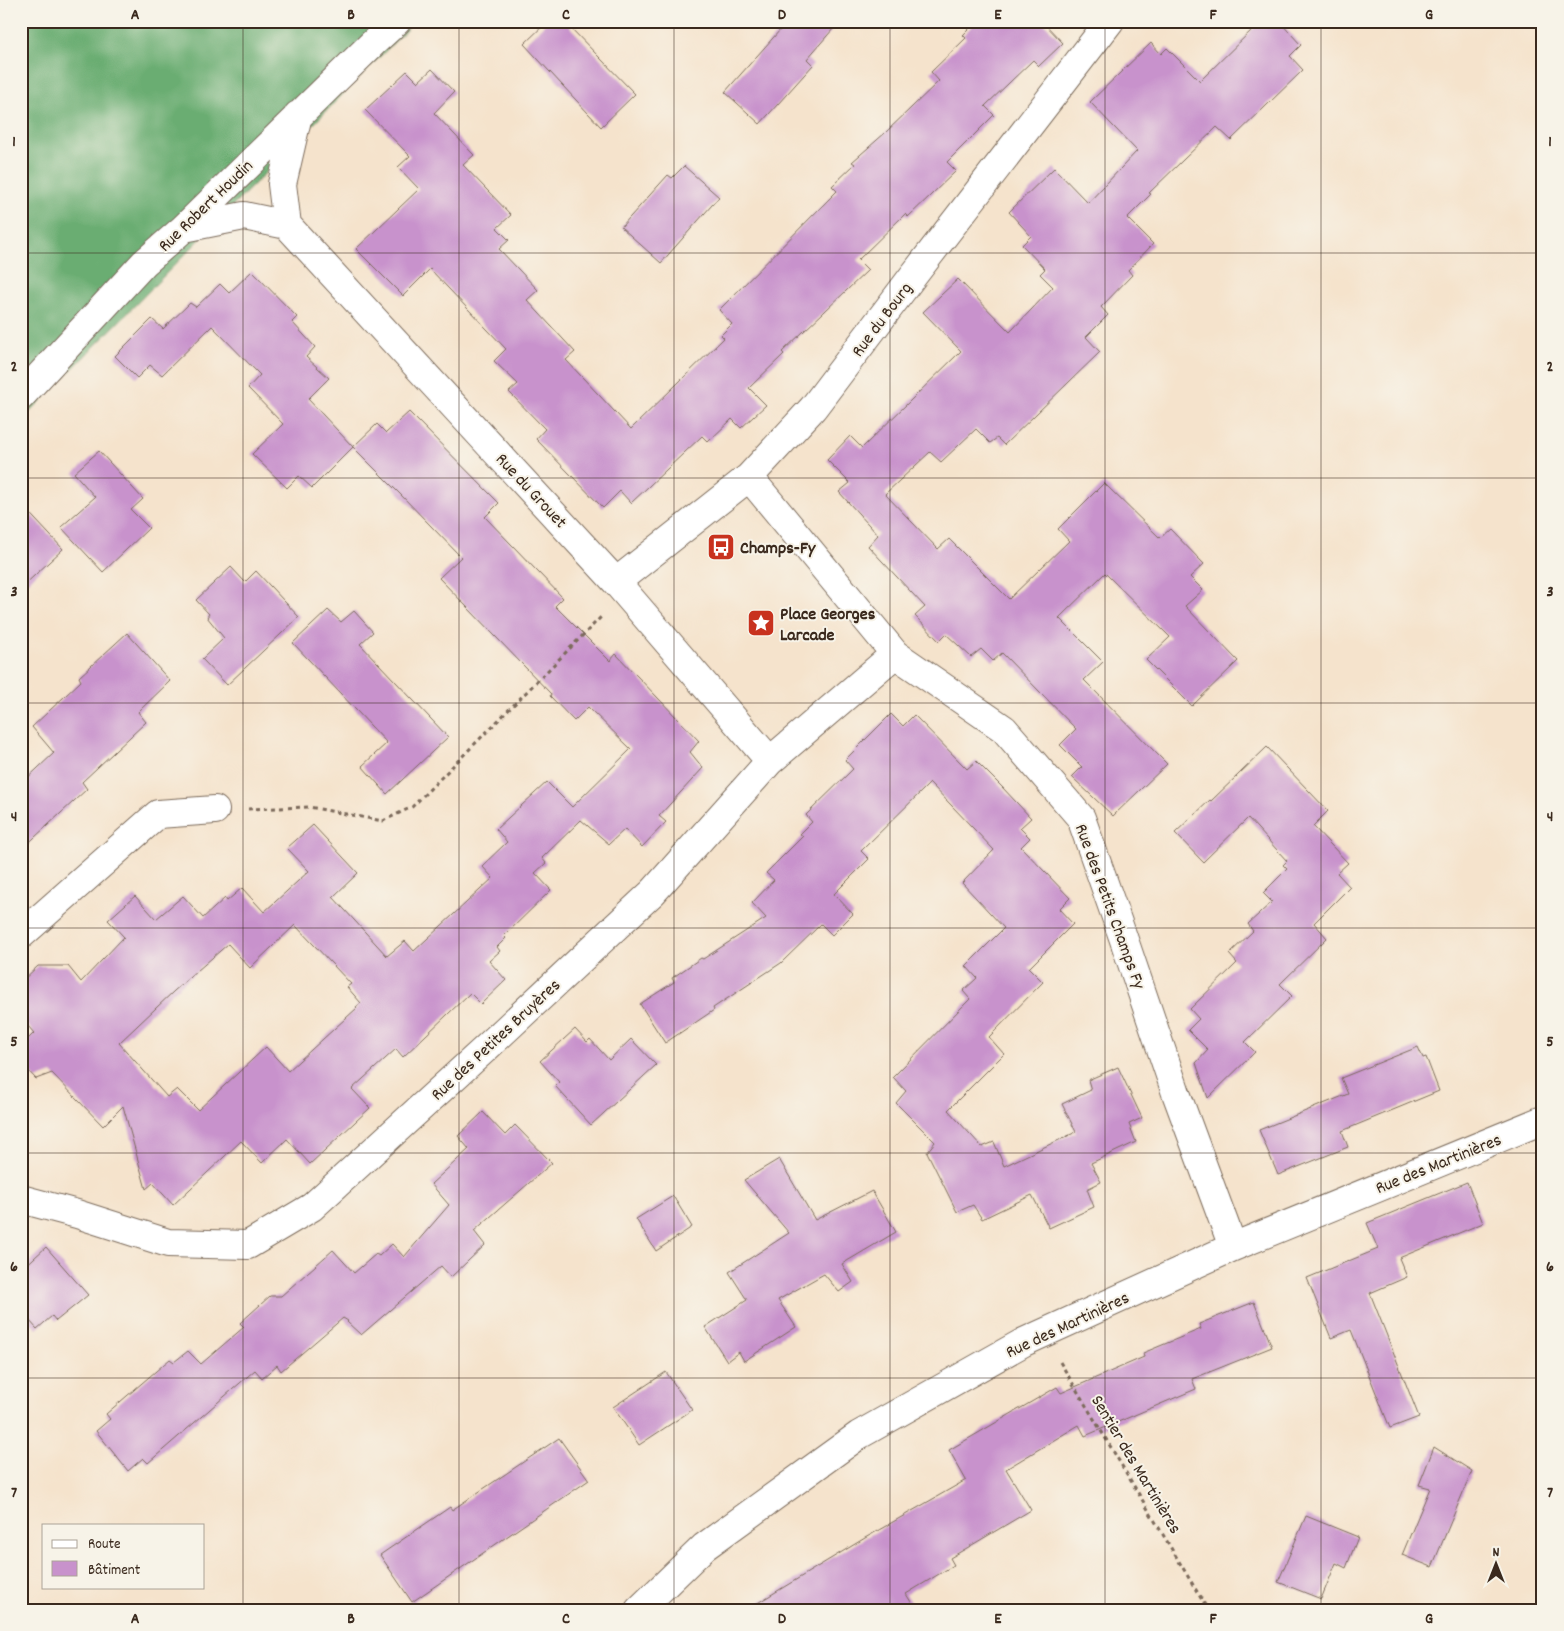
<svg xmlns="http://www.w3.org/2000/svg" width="1564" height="1631" viewBox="0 0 1564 1631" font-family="Dekko,sans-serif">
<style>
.forest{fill:#6aad72;stroke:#526c48}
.building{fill:#c892cc;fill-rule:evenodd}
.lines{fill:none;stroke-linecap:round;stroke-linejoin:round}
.minor-casing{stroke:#7c6b5b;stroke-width:30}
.path{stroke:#7c6b5b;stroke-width:3;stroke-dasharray:4 4;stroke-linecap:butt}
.minor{stroke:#fff;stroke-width:28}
.grid{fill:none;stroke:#3b2a1e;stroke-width:1;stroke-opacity:0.55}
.labels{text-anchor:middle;stroke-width:4;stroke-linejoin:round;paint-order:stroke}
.street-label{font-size:18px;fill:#3b2a1e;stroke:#f7f3e8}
.poi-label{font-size:18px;font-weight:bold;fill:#3b2a1e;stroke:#f7f3e8;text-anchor:start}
.neatline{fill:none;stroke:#3b2a1e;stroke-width:2}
.grid-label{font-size:16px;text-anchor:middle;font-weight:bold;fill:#3b2a1e}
</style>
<rect width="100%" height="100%" fill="#f7f3e8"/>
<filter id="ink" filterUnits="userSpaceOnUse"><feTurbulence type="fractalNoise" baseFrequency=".02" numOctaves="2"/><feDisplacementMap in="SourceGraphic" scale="10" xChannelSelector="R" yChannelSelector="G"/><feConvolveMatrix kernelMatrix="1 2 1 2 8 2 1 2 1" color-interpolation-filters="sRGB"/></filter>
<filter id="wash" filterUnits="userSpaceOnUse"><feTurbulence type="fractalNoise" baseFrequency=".0096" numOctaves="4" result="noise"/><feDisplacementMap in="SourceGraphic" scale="20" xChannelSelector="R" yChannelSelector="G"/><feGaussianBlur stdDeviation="1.12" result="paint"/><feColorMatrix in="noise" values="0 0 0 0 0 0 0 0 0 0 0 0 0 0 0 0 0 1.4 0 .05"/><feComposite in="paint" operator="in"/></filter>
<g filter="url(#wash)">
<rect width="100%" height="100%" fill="#f5e3cc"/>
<path class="forest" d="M 21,21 L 415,21 L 21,421 Z"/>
<g id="blocks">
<path class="building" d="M 548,21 L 564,21 L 635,94 L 601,127 L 524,44 Z
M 788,21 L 840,21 L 807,59 L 813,65 L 760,124 L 725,92 Z
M 977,21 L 1042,21 L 1063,43 L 1039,66 L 1033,60 L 985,106 L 994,115 L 947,162 L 956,171 L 908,217 L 905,214 L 858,260 L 868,270 L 782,352 L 784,354 L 749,388 L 766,405 L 741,428 L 732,419 L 708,442 L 702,436 L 631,503 L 620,491 L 603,508 L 536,439 L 545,429 L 509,392 L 518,384 L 494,361 L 506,349 L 430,269 L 403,296 L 356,249 L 419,189 L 398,167 L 410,156 L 365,110 L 407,71 L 418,82 L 432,69 L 454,92 L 434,113 L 474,155 L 463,165 L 511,215 L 497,228 L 509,240 L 499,249 L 538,290 L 527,300 L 575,352 L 566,360 L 631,429 L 724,338 L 721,335 L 732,324 L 719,310 L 837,191 L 832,186 L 855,164 L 852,162 L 885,133 L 939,81 L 931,72 L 966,38 L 963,35 Z
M 1261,21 L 1279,21 L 1301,45 L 1290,56 L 1303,70 L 1231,140 L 1217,127 L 1149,193 L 1151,194 L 1127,218 L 1153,244 L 1128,270 L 1132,275 L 1101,307 L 1108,315 L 1086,337 L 1100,352 L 1004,445 L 997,438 L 990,443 L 976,429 L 941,462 L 930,452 L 885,494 L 938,549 L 949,539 L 1009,599 L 1069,541 L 1058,529 L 1104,483 L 1160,538 L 1170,529 L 1204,564 L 1190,577 L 1203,590 L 1185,606 L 1238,661 L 1192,706 L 1146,660 L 1170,637 L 1105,573 L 1059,618 L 1103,662 L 1084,680 L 1167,764 L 1113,816 L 1072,777 L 1082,767 L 1060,745 L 1076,729 L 1002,653 L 993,661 L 981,649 L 971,657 L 946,634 L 939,641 L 915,616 L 925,607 L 868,546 L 878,535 L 839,492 L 850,483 L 827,460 L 850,436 L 862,448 L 961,351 L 923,312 L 958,279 L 1010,332 L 1053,287 L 1040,274 L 1045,269 L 1022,245 L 1031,236 L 1009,212 L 1054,168 L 1088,203 L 1137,151 L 1090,102 L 1151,43 L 1161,54 L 1167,48 L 1200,81 Z
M 684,166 L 719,197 L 661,263 L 621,227 L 668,175 L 672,178 Z
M 252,271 L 297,317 L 292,322 L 315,347 L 306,357 L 329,378 L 308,399 L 353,447 L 312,488 L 299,476 L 287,488 L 252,454 L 283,424 L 248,388 L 260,375 L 212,326 L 162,375 L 150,365 L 137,378 L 115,356 L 152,319 L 163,329 L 190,303 L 196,307 L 220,284 L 229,293 Z
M 409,412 L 499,503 L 485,517 L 563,598 L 555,606 L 610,661 L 616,654 L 699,741 L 690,752 L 703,768 L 659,816 L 666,822 L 642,847 L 625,829 L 609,844 L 581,820 L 542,858 L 546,863 L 535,873 L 551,890 L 504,936 L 506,938 L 497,947 L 500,951 L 489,961 L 506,980 L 481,1004 L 470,993 L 403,1057 L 396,1049 L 352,1089 L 370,1108 L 310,1164 L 287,1139 L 262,1163 L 241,1141 L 173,1205 L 153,1183 L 146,1189 L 123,1106 L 103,1126 L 52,1073 L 36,1079 L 21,1063 L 21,1046 L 34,1033 L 21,1018 L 21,982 L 38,966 L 68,966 L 81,982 L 124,937 L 108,920 L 135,896 L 156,919 L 183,896 L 203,918 L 225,898 L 227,901 L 242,888 L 264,912 L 309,871 L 287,848 L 313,825 L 358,873 L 333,897 L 387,956 L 405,941 L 414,951 L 493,878 L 482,866 L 507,842 L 496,829 L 547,782 L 572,807 L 631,749 L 588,707 L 574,721 L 550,696 L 551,694 L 439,578 L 461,557 L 400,494 L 353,447 L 377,424 L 386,433 ZM 295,925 L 351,984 L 347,987 L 361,1003 L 356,1007 L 357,1008 L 288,1071 L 266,1047 L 198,1110 L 177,1089 L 167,1097 L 119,1043 L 174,991 L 228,944 L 250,968 Z
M 99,451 L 143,499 L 131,510 L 149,528 L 103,572 L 61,527 L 95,497 L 74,473 Z
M 21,504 L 63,549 L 21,588 Z
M 231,567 L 245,582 L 256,571 L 299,617 L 227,685 L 202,659 L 224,638 L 207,617 L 209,614 L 196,600 Z
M 328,610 L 341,622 L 354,611 L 373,632 L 360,644 L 448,737 L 387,794 L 362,766 L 387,743 L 293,643 Z
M 127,633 L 170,681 L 138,712 L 146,722 L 82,782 L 87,789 L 21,850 L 21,784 L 54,753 L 32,727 L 81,681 L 79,677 Z
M 891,714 L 903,726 L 914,715 L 967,769 L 976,761 L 1002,787 L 1031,818 L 1020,828 L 1030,838 L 1021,847 L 1070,898 L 1059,909 L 1073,924 L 1029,968 L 1043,982 L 989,1037 L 1004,1054 L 948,1110 L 982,1147 L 994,1142 L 1004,1166 L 1076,1132 L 1062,1104 L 1091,1090 L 1088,1080 L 1118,1067 L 1142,1118 L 1129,1124 L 1136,1142 L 1091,1163 L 1101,1182 L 1087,1189 L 1094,1207 L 1049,1228 L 1032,1195 L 982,1219 L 973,1205 L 957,1212 L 927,1152 L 935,1142 L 896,1103 L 906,1091 L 893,1077 L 970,999 L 963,991 L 977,978 L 966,966 L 1004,928 L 962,883 L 994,850 L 930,783 L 861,851 L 869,859 L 834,894 L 853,914 L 832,935 L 821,924 L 781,963 L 713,1008 L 714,1010 L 665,1043 L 640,1004 L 674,982 L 672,978 L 701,958 L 703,959 L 766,918 L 752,903 L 774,880 L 766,873 L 803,836 L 800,834 L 812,822 L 806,815 L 853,769 L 845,760 Z
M 1267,747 L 1328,811 L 1313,826 L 1348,863 L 1337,873 L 1350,887 L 1314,923 L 1327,938 L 1280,984 L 1292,996 L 1245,1042 L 1255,1052 L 1208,1098 L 1196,1063 L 1208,1050 L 1188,1030 L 1199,1019 L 1190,1009 L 1237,963 L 1229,954 L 1253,931 L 1248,924 L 1272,902 L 1263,893 L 1287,869 L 1283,865 L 1287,861 L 1248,818 L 1203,862 L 1175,833 L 1210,800 L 1211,801 Z
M 575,1029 L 587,1042 L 590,1039 L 609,1060 L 631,1039 L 656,1065 L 591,1125 L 555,1086 L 559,1082 L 540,1061 Z
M 1418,1047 L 1423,1058 L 1426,1057 L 1439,1091 L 1342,1131 L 1348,1147 L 1278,1175 L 1259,1130 L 1348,1094 L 1341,1078 Z
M 483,1112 L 505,1135 L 515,1125 L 552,1163 L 474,1231 L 485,1245 L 451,1277 L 441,1266 L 361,1335 L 347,1322 L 348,1321 L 343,1318 L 281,1371 L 277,1365 L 262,1378 L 255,1370 L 148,1463 L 143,1458 L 128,1471 L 96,1431 L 110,1419 L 106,1414 L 170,1359 L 174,1362 L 188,1351 L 201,1364 L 244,1327 L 240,1323 L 270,1296 L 281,1296 L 333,1250 L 354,1273 L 376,1254 L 379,1256 L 392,1244 L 404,1257 L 449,1205 L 431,1184 L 469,1149 L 458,1136 Z
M 779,1159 L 815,1220 L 872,1191 L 896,1232 L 842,1264 L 853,1282 L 839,1292 L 824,1274 L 778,1300 L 796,1327 L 744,1361 L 739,1352 L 727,1361 L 705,1327 L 747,1300 L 729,1272 L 789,1233 L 744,1180 Z
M 1467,1182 L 1483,1223 L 1399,1258 L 1407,1277 L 1370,1293 L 1419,1417 L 1390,1428 L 1351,1330 L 1331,1338 L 1307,1278 L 1378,1249 L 1367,1223 Z
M 673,1196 L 692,1227 L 656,1251 L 636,1219 Z
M 46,1247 L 88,1295 L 56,1321 L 52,1316 L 37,1329 L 21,1311 L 21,1270 Z
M 1254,1302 L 1272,1347 L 1192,1379 L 1196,1389 L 1085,1436 L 1079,1425 L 1006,1469 L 1031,1510 L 950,1558 L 954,1565 L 906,1594 L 916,1610 L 746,1610 L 865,1538 L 966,1480 L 949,1450 L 1057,1387 L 1061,1393 L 1144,1357 L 1143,1353 L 1201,1329 L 1199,1324 Z
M 666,1372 L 692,1410 L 639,1445 L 613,1407 Z
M 559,1438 L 589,1480 L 412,1602 L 380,1555 L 450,1507 L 452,1510 Z
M 1434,1447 L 1472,1471 L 1432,1567 L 1402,1555 L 1430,1488 L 1419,1485 Z
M 1306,1516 L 1358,1537 L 1346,1568 L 1336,1563 L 1321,1599 L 1278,1582 Z"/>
</g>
</g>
<g filter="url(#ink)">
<use href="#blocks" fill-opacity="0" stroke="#7c6b5b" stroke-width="1"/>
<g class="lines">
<g class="minor-casing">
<path id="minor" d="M 287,225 L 282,184 L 298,115
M 184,228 L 244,216 L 287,225 L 616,582 L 770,761
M 21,396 L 144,263 L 184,228 L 373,43 L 397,21
M 749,477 L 895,654 L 1004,729 L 1081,818 L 1123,937 L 1176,1093 L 1233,1247
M 616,582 L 749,477 L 813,408 L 913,276 L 1110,21
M 21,935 L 158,814 L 215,810
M 21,1199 L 77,1214 L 168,1243 L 248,1245 L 312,1207 L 486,1048 L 653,892 L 770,761 L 895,654
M 639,1610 L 704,1547 L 859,1435 L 1024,1342 L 1233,1247 L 1543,1120"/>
</g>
<path class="path" d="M 248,809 L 309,807 L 383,821 L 412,807 L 602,616
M 1060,1362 L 1208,1610"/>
<use href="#minor" class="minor"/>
</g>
</g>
<path class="grid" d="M 243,21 L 243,1610M 459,21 L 459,1610M 674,21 L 674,1610M 890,21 L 890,1610M 1105,21 L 1105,1610M 1321,21 L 1321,1610M 21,253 L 1543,253M 21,478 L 1543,478M 21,703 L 1543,703M 21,928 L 1543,928M 21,1153 L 1543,1153M 21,1378 L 1543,1378"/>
<defs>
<g id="bus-square" transform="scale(1.4375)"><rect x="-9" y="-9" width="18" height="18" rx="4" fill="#c8321e" stroke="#f7f3e8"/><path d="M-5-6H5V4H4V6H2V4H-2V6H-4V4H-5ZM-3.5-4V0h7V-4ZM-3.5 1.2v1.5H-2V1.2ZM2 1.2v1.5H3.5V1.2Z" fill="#fff"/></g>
<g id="sight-square" transform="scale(1.4375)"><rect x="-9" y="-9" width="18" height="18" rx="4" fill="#c8321e" stroke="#f7f3e8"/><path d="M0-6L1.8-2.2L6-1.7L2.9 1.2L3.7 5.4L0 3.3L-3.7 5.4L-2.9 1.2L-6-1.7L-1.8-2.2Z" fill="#fff"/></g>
</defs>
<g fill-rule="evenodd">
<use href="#bus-square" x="721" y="547"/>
<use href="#sight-square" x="761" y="623"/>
</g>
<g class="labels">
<g class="street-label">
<text transform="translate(205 205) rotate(-44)" y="6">Rue Robert Houdin</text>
<text transform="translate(881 319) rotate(-53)" y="6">Rue du Bourg</text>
<text transform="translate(532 490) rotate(47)" y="6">Rue du Grouet</text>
<text transform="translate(1111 906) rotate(70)" y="6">Rue des Petits Champs Fy</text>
<text transform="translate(495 1039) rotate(-43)" y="6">Rue des Petites Bruyères</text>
<text transform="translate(1438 1163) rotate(-22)" y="6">Rue des Martinières</text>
<text transform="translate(1067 1324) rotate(-25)" y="6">Rue des Martinières</text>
<text transform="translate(1137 1464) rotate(59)" y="6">Sentier des Martinières</text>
</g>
<g class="poi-label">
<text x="740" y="553">Champs-Fy</text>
<text x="780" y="619">Place Georges<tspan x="780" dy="21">Larcade</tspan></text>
</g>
</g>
<rect width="1564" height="1631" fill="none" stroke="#f7f3e8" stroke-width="55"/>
<rect x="42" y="1524" width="162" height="65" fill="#f7f3e8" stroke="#aca397"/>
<rect x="52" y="1540" width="25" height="8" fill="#ffffff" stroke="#aca397"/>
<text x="88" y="1548" font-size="15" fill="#3b2a1e">Route</text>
<rect x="52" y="1561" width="25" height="15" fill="#c892cc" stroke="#aca397"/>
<text x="88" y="1574" font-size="15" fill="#3b2a1e">Bâtiment</text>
<g transform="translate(1496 1564)" stroke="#f7f3e8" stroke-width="4" paint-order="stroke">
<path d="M0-4L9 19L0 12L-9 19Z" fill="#3b2a1e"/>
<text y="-8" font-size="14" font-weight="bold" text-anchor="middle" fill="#3b2a1e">N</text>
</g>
<rect x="28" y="28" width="1508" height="1576" class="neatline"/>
<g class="grid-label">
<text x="135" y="19">A</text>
<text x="351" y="19">B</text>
<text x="566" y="19">C</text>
<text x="782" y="19">D</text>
<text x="998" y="19">E</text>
<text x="1213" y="19">F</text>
<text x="1429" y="19">G</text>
<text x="14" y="146">1</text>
<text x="1550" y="146">1</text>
<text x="14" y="371">2</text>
<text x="1550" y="371">2</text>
<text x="14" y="596">3</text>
<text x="1550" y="596">3</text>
<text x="14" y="821">4</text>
<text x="1550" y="821">4</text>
<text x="14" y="1046">5</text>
<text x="1550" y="1046">5</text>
<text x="14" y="1271">6</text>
<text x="1550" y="1271">6</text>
<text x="14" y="1497">7</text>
<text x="1550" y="1497">7</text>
<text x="135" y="1623">A</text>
<text x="351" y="1623">B</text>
<text x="566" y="1623">C</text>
<text x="782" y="1623">D</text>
<text x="998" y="1623">E</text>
<text x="1213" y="1623">F</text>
<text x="1429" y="1623">G</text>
</g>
</svg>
